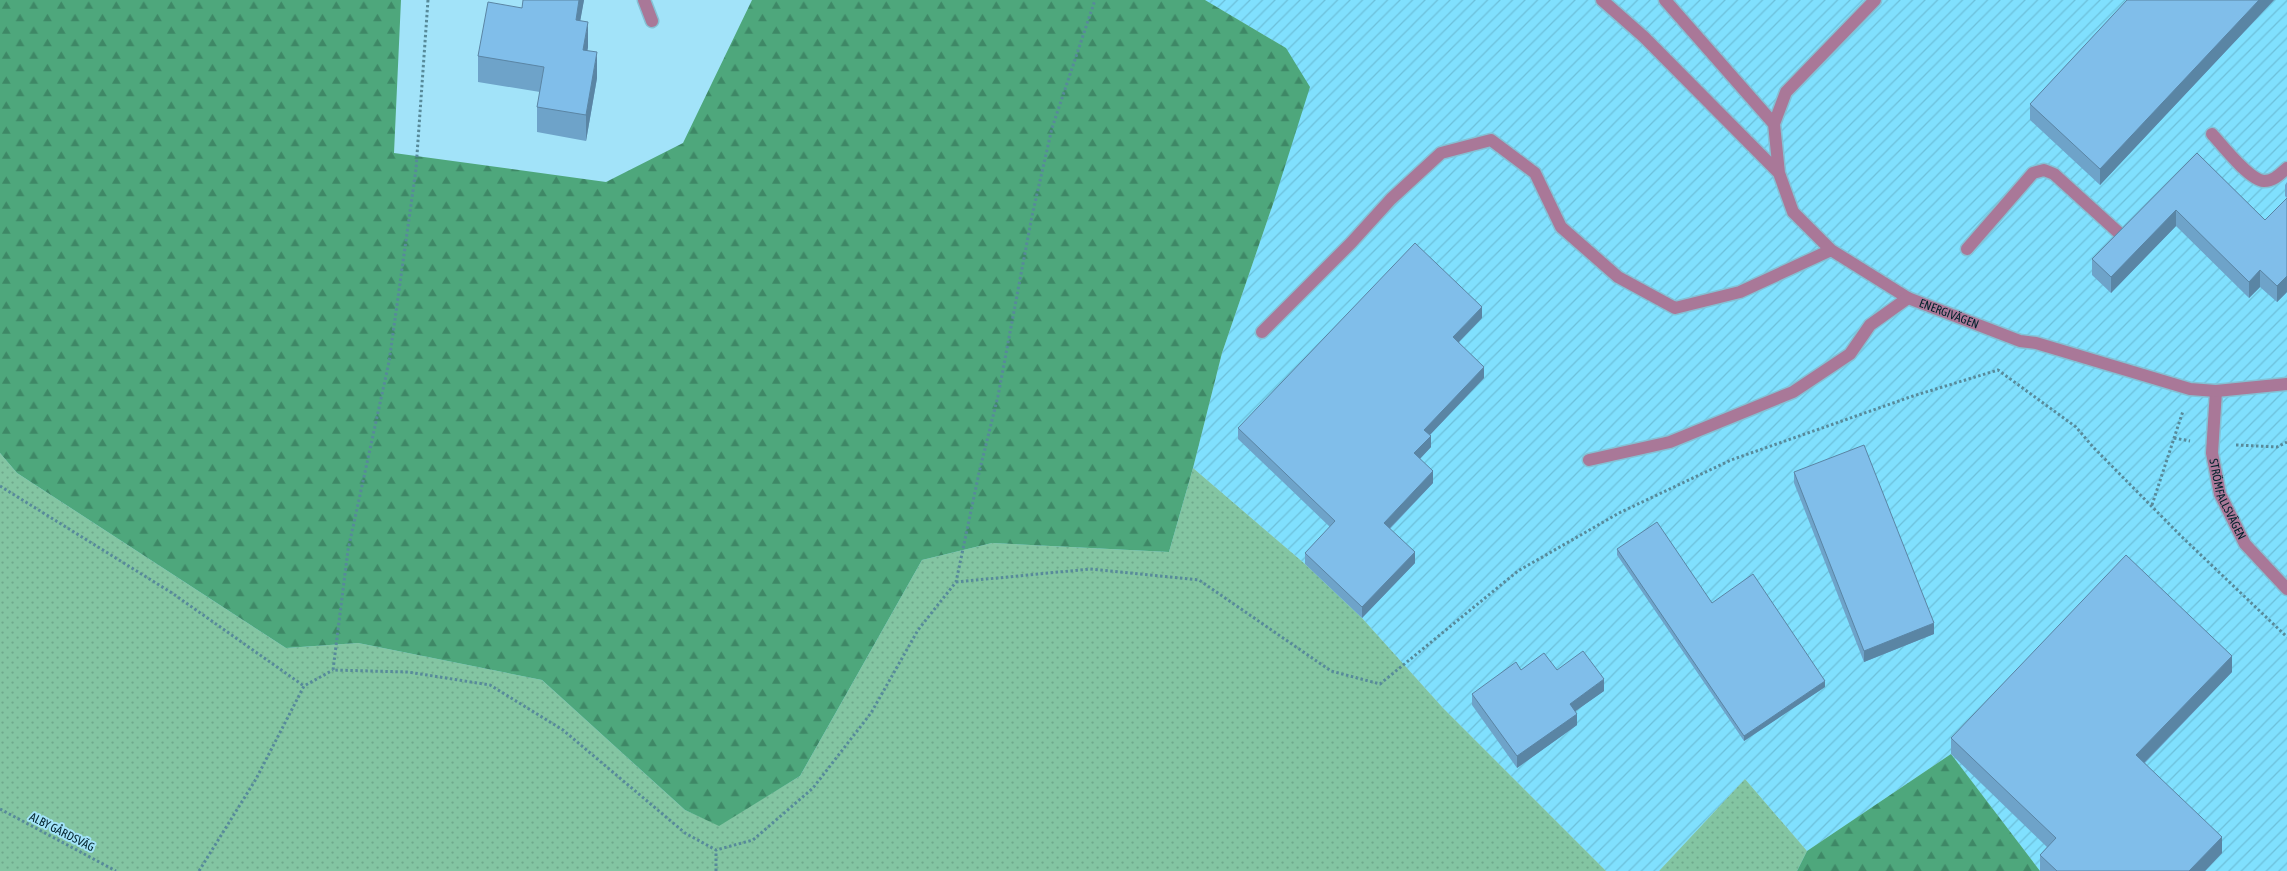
<svg xmlns="http://www.w3.org/2000/svg" width="2287" height="871" viewBox="0 0 2287 871" font-family="'Asap Condensed',sans-serif">
<style>
.industrial{fill:url(#industrial-furrows)}
.grass{fill:url(#grass-dots)}
.forest{fill:url(#forest-firs)}
.lines{fill:none;stroke-linecap:round;stroke-linejoin:round}
.service-casing{stroke:#85c0d4;stroke-width:15}
.minor-casing{stroke:#85c0d4;stroke-width:15}
.path{stroke:#578a9a;stroke-width:3;stroke-dasharray:2.5 2.5;stroke-linecap:butt}
.service{stroke:#a97898;stroke-width:12}
.minor{stroke:#a97898;stroke-width:12}
.wall{fill:#6ea3c9}
.shaded-wall{fill:#5a85a4}
.building{fill:#80beea;stroke:#5a85a4}
.labels{text-anchor:middle;stroke-width:4;stroke-linejoin:round;paint-order:stroke}
.street-label{font-size:12px;fill:#00212b;stroke:#a2e3f9}
</style>
<defs>
<pattern id="industrial-furrows" width="10" height="10" patternUnits="userSpaceOnUse" patternTransform="scale(1.25)"><rect width="10" height="10" fill="#80e0fe"/><path d="M-1 1l2-2M0 10L10 0M9 11l2-2" fill="none" stroke="#6dc0da"/></pattern>
<pattern id="grass-dots" width="8" height="8" patternUnits="userSpaceOnUse" patternTransform="scale(1.25)"><rect width="8" height="8" fill="#83c5a2"/><path d="M2 2h.1M6 6h.1" fill="none" stroke="#6fa98c" stroke-width="1.8" stroke-linecap="round"/></pattern>
<pattern id="forest-firs" width="22" height="20" patternUnits="userSpaceOnUse" patternTransform="scale(1.25)"><rect width="22" height="20" fill="#4ea77c"/><path d="M5 1l3.5 6h-7zM16 11l3.5 6h-7z" fill="#3e8866"/></pattern>
</defs>
<rect width="100%" height="100%" fill="#a2e3f9"/>
<path class="industrial" d="M 1205,0 L 2287,0 L 2287,871 L 2040,871 L 1951,754 L 1807,851 L 1745,779 L 1659,871 L 1606,871 L 1443,708 L 1362,618 L 1305,564 L 1193,468 L 1222,353 L 1274,201 L 1286,48 Z"/>
<path class="grass" d="M 0,453 L 17,473 L 286,648 L 358,643 L 542,680 L 685,810 L 719,825 L 800,776 L 922,560 L 992,543 L 1169,552 L 1193,468 L 1305,564 L 1362,618 L 1443,708 L 1606,871 L 0,871 Z
M 1745,779 L 1807,851 L 1797,871 L 1659,871 Z"/>
<path class="forest" d="M 0,0 L 401,0 L 394,153 L 606,182 L 683,143 L 752,0 L 1205,0 L 1286,48 L 1310,87 L 1274,201 L 1222,353 L 1193,468 L 1169,552 L 992,543 L 922,560 L 800,776 L 719,826 L 685,810 L 542,680 L 358,643 L 286,648 L 17,473 L 0,453 Z
M 1951,754 L 2040,871 L 1797,871 L 1807,851 Z"/>
<g class="lines">
<g class="service-casing">
<path id="service" d="M 1602,0 L 1644,37 L 1779,173
M 1665,0 L 1774,124
M 1875,0 L 1786,92 L 1774,124 L 1779,173 L 1793,212 L 1831,250 L 1908,298
M 2212,134 C 2222,145 2249,180 2264,181 C 2274,181 2280,174 2287,168
M 1967,249 L 2033,173 L 2044,170 L 2054,174 L 2119,233
M 1262,332 L 1351,243 L 1391,199 L 1441,153 L 1491,140 L 1535,173 L 1561,227 L 1618,277 L 1675,308 L 1740,292 L 1831,250"/>
</g>
<g class="minor-casing">
<g id="minor">
<path d="M 644,0 L 652,21"/>
<path id="s1" d="M 2216,391 L 2212,453 L 2220,494 L 2245,544 L 2287,589"/>
<path id="s2" d="M 1589,460 L 1670,442 L 1793,392 L 1850,354 L 1870,325 L 1908,298 L 2020,341 L 2036,343 L 2190,389 L 2216,391 L 2287,384"/>
</g>
</g>
<path class="path" d="M 428,0 L 416,169 L 389,362 L 348,550 L 333,670 L 408,672 L 490,685 L 563,730 L 685,833 L 716,850 L 753,840 L 813,788 L 871,713 L 918,630 L 956,582 L 979,473 L 998,396 L 1032,216 L 1052,128 L 1095,0
M 2174,438 L 2190,441
M 2236,445 L 2277,447 L 2287,442
M 0,486 L 172,593 L 304,686
M 2152,505 L 2183,411
M 956,582 L 1090,569 L 1199,580 L 1331,671 L 1380,684 L 1518,571 L 1619,513 L 1731,460 L 1913,396 L 1998,370 L 2076,427 L 2093,447 L 2181,536 L 2287,637
M 0,809 L 116,871
M 199,871 L 256,779 L 304,686 L 333,670
M 716,871 L 716,850"/>
<use href="#service" class="service"/>
<use href="#minor" class="minor"/>
</g>
<path class="wall" d="M 584,0 L 580,20 L 588,47 L 587,51 L 597,78 L 586,141 L 537,132 L 537,107 L 540,92 L 478,82 L 478,56 L 522,8 Z
M 2127,0 L 2274,0 L 2100,185 L 2030,120 L 2030,104 Z
M 2197,153 L 2265,220 L 2287,198 L 2285,196 L 2285,185 L 2287,182 L 2287,292 L 2277,302 L 2260,287 L 2249,298 L 2176,226 L 2111,293 L 2092,275 L 2092,259 Z
M 1482,318 L 1459,342 L 1484,378 L 1430,435 L 1431,447 L 1420,459 L 1433,483 L 1390,529 L 1415,563 L 1362,618 L 1305,564 L 1305,553 L 1330,527 L 1238,439 L 1238,428 Z
M 1794,472 L 1934,634 L 1864,662 L 1794,483 Z
M 1617,549 L 1712,603 L 1825,687 L 1744,741 L 1617,555 Z
M 1521,670 L 1557,670 L 1604,691 L 1575,711 L 1577,725 L 1517,768 L 1472,705 L 1472,694 Z
M 2232,672 L 2145,763 L 2222,853 L 2205,871 L 2040,871 L 2040,855 L 2047,847 L 1951,754 L 1951,738 Z"/>
<path class="shaded-wall" d="M 579,0 L 584,0 L 576,45 L 576,20 Z
M 2259,0 L 2274,0 L 2100,185 L 2100,169 Z
M 588,22 L 588,47 L 583,76 L 583,50 Z
M 597,52 L 597,78 L 586,141 L 586,115 Z
M 2176,210 L 2176,226 L 2111,293 L 2111,277 Z
M 2260,270 L 2260,287 L 2249,298 L 2249,282 Z
M 2287,276 L 2287,292 L 2277,302 L 2277,286 Z
M 1482,307 L 1482,318 L 1453,348 L 1453,337 Z
M 1484,367 L 1484,378 L 1424,441 L 1424,430 Z
M 1431,436 L 1431,447 L 1414,465 L 1414,453 Z
M 1433,471 L 1433,483 L 1384,534 L 1384,523 Z
M 1415,552 L 1415,563 L 1362,618 L 1362,607 Z
M 1934,623 L 1934,634 L 1864,662 L 1864,651 Z
M 2232,656 L 2232,672 L 2136,771 L 2136,755 Z
M 1604,679 L 1604,691 L 1570,715 L 1570,704 Z
M 1825,681 L 1825,687 L 1744,741 L 1744,736 Z
M 1577,714 L 1577,725 L 1517,768 L 1517,756 Z
M 2222,837 L 2222,853 L 2205,871 L 2189,871 Z"/>
<path class="building" d="M 523,0 L 579,0 L 576,20 L 588,22 L 583,50 L 597,52 L 586,115 L 537,107 L 544,67 L 478,56 L 488,2 L 522,8 Z
M 2127,0 L 2259,0 L 2100,169 L 2030,104 Z
M 2197,153 L 2265,220 L 2287,198 L 2287,276 L 2277,286 L 2260,270 L 2249,282 L 2176,210 L 2111,277 L 2092,259 Z
M 1415,243 L 1482,307 L 1453,337 L 1484,367 L 1424,430 L 1431,436 L 1414,453 L 1433,471 L 1384,523 L 1415,552 L 1362,607 L 1305,553 L 1335,521 L 1238,428 Z
M 1864,445 L 1934,623 L 1864,651 L 1794,472 Z
M 1657,522 L 1712,603 L 1753,574 L 1825,681 L 1744,736 L 1617,549 Z
M 2126,555 L 2232,656 L 2136,755 L 2222,837 L 2189,871 L 2057,871 L 2040,855 L 2056,838 L 1951,738 Z
M 1583,651 L 1604,679 L 1570,704 L 1577,714 L 1517,756 L 1472,694 L 1516,662 L 1521,670 L 1544,653 L 1557,670 Z"/>
<g class="labels">
<g class="street-label">
<text dy="4" stroke="none"><textPath href="#s2" startOffset="410">ENERGIVÄGEN</textPath></text>
<text dy="4" stroke="none"><textPath href="#s1" startOffset="111">STRÖMFALLSVÄGEN</textPath></text>
<text transform="translate(62 832) rotate(27)" y="4">ALBY GÅRDSVÄG</text>
</g>
</g>
</svg>
